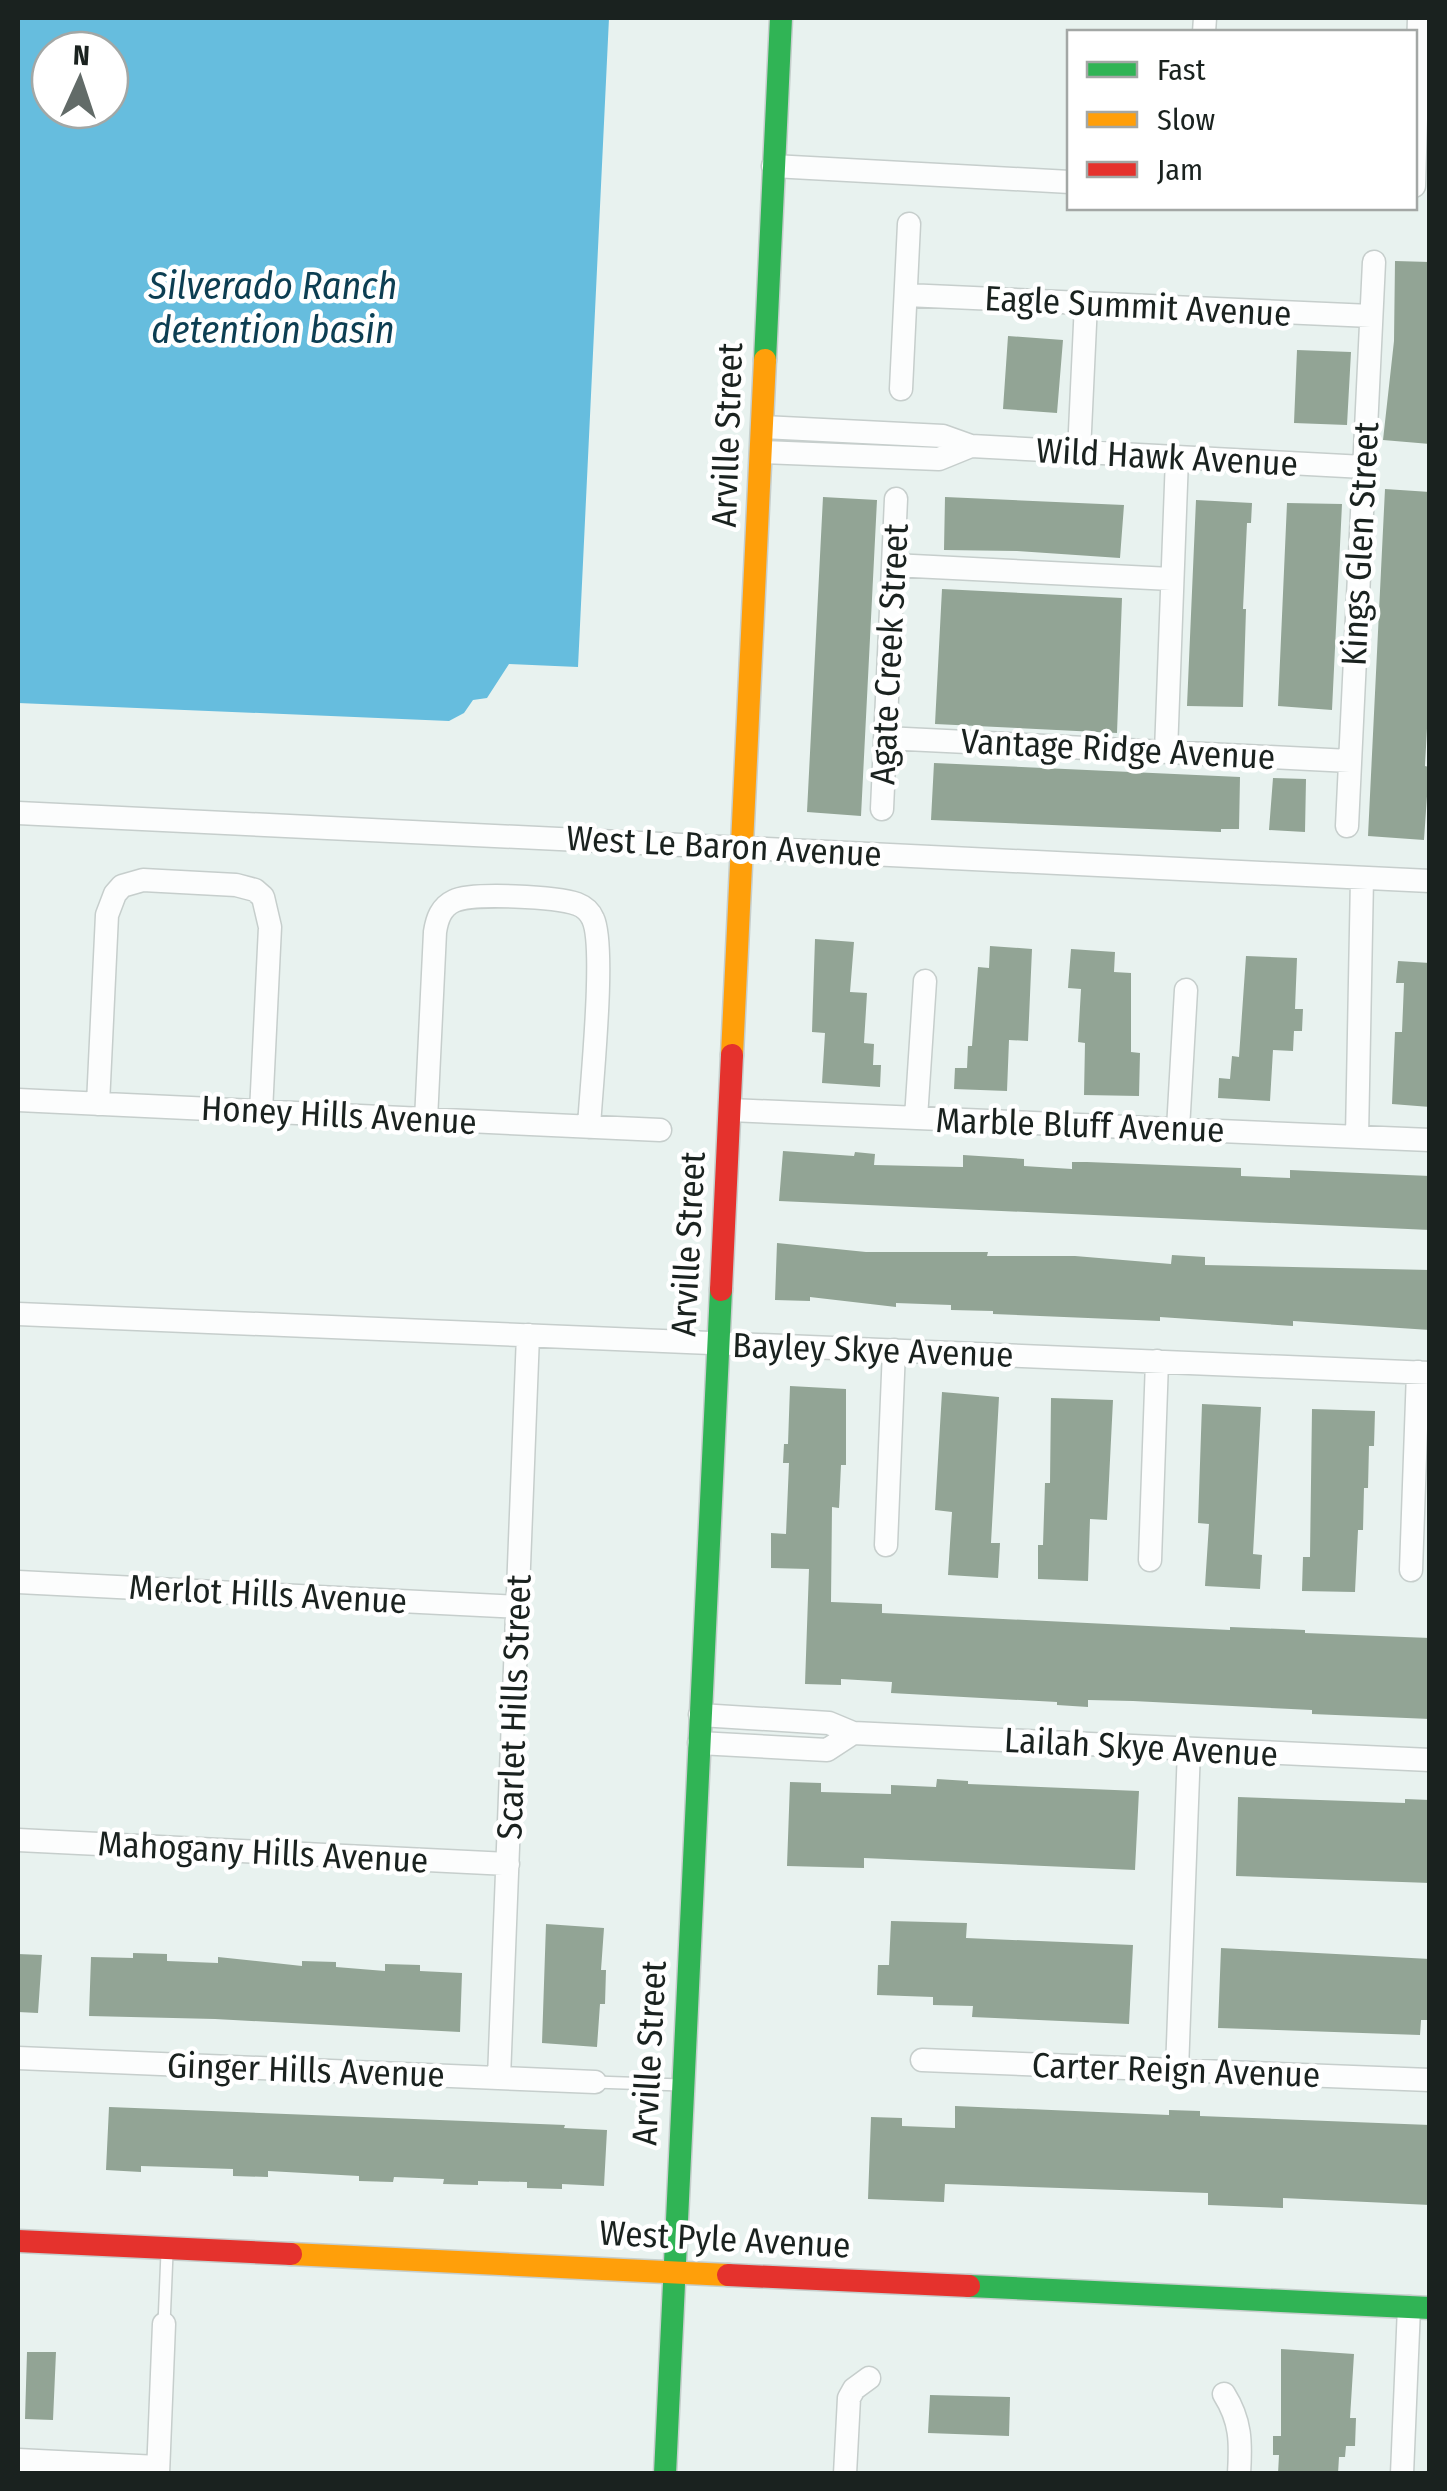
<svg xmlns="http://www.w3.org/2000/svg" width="1447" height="2491" viewBox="0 0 1447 2491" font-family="'Fira Sans Condensed',sans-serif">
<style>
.water{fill:#66bdde;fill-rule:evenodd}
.building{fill:#92a495}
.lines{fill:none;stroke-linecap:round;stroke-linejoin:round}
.lane-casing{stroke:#c6cecc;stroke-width:14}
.street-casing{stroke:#c6cecc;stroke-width:25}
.fast-casing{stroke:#c6cecc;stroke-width:25}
.slow-casing{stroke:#c6cecc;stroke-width:25}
.jam-casing{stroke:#c6cecc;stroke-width:25}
.lane{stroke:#fcfdfd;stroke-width:11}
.street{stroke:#fcfdfd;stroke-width:22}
.fast{stroke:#30b455;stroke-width:22}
.slow{stroke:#ff9f0a;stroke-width:22}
.jam{stroke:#e5322d;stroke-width:22}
.labels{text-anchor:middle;stroke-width:9;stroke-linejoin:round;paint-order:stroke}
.street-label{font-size:35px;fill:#1a221f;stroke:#fff}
.water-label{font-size:38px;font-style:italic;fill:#0c3e52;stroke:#fff}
</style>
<rect width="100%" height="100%" fill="#e8f2ef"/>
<path class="water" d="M 18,18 L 609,18 L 578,667 L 509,664 L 487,698 L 473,700 L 464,713 L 449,721 L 18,703 ZM 50,50 L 110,50 L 110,110 L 50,110 Z"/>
<path class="building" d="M 1395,261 L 1430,262 L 1430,444 L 1383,440 L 1394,341 Z
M 1008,336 L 1063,340 L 1057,413 L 1003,409 Z
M 1297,350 L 1351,352 L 1347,425 L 1294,423 Z
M 1385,489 L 1430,492 L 1430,672 L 1425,766 L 1429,767 L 1424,840 L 1368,836 Z
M 823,497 L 877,500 L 861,816 L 807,812 Z
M 945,497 L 1124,505 L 1120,558 L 1017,551 L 944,550 Z
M 1196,500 L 1252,503 L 1251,523 L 1247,523 L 1243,609 L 1246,609 L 1243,707 L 1187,706 Z
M 1287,503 L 1342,504 L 1332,710 L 1278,706 Z
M 942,589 L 1122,598 L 1117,733 L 935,724 Z
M 934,763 L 1240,777 L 1239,829 L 1221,829 L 1221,832 L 931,820 Z
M 1273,778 L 1306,779 L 1305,832 L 1269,830 Z
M 815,939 L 854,942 L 850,992 L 867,993 L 864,1043 L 874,1044 L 873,1065 L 881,1065 L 880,1087 L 822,1083 L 825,1033 L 812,1032 Z
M 990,946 L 1032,949 L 1028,1041 L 1009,1040 L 1007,1091 L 954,1089 L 955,1068 L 967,1068 L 968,1046 L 972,1046 L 978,967 L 989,968 Z
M 1071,949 L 1115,952 L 1114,972 L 1131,973 L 1131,1052 L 1140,1053 L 1139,1096 L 1084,1095 L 1085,1043 L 1078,1042 L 1081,989 L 1068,988 Z
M 1246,956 L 1297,958 L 1295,1009 L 1303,1009 L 1302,1031 L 1294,1031 L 1293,1051 L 1273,1050 L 1270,1101 L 1218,1098 L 1219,1078 L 1230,1079 L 1232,1056 L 1239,1057 Z
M 1398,961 L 1430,963 L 1430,1107 L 1392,1104 L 1395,1032 L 1402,1032 L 1403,1008 L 1404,983 L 1396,983 Z
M 783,1151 L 854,1156 L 855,1152 L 875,1154 L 874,1165 L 963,1167 L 963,1155 L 1024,1159 L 1024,1166 L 1072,1169 L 1072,1162 L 1087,1162 L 1241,1168 L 1241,1176 L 1290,1178 L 1290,1170 L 1430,1176 L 1430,1230 L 779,1201 Z
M 777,1243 L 866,1252 L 988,1252 L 987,1256 L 1075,1256 L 1171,1264 L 1172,1255 L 1205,1257 L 1205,1265 L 1430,1270 L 1430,1330 L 1293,1321 L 1293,1326 L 1160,1317 L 1160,1321 L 993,1314 L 993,1311 L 951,1310 L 951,1305 L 896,1303 L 896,1307 L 810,1297 L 810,1301 L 775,1300 Z
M 790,1386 L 846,1389 L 846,1465 L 841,1465 L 839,1508 L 832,1507 L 831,1602 L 882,1604 L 882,1613 L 1230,1630 L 1230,1627 L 1305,1630 L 1305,1633 L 1430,1638 L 1430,1719 L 1312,1714 L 1312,1710 L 1133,1701 L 1088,1700 L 1088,1707 L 1057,1705 L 1057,1702 L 891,1693 L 892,1682 L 841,1679 L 841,1685 L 805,1684 L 809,1569 L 771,1568 L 771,1533 L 786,1534 L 789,1463 L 783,1463 L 784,1444 L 788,1444 Z
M 942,1392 L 999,1397 L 991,1543 L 1000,1543 L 998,1578 L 948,1575 L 952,1512 L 935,1510 Z
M 1051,1398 L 1113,1400 L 1107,1520 L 1090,1519 L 1088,1581 L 1038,1579 L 1038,1545 L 1043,1545 L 1045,1483 L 1050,1483 Z
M 1202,1404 L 1261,1407 L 1253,1554 L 1262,1555 L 1260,1589 L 1205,1586 L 1209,1524 L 1198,1523 Z
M 1312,1409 L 1375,1411 L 1374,1446 L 1369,1446 L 1368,1488 L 1364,1488 L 1363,1530 L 1358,1530 L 1355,1592 L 1302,1591 L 1303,1557 L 1310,1557 Z
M 937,1779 L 968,1781 L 968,1784 L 1139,1791 L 1135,1870 L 864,1858 L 864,1868 L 787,1866 L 790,1782 L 821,1783 L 821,1792 L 891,1794 L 891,1785 L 936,1787 Z
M 1238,1797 L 1405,1803 L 1405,1799 L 1430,1800 L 1430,1883 L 1236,1876 Z
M 891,1921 L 967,1923 L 966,1938 L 1133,1945 L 1129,2024 L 972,2017 L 973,2006 L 933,2005 L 933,1997 L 877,1995 L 878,1965 L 889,1965 Z
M 546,1924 L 604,1928 L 601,1970 L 606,1970 L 605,2004 L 600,2004 L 597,2047 L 542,2043 Z
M 1221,1948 L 1430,1959 L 1430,2020 L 1421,2020 L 1420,2035 L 1218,2028 Z
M 133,1953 L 167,1954 L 167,1961 L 218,1963 L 218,1957 L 302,1966 L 302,1961 L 336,1962 L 336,1967 L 385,1971 L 385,1964 L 420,1965 L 420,1971 L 462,1973 L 460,2032 L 215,2019 L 89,2016 L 91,1957 L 133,1958 Z
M 18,1954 L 42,1955 L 38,2013 L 18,2012 Z
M 955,2106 L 1169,2115 L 1169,2110 L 1200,2111 L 1200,2116 L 1430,2125 L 1430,2205 L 1283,2198 L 1283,2208 L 1208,2205 L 1208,2193 L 945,2184 L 944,2202 L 868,2199 L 871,2117 L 902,2118 L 902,2126 L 955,2128 Z
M 109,2107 L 565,2125 L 564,2128 L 607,2130 L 604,2186 L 562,2184 L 562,2189 L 527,2188 L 527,2182 L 478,2181 L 478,2185 L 443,2184 L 444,2179 L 394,2177 L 393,2182 L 359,2181 L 359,2176 L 268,2171 L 268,2177 L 233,2176 L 233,2169 L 141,2166 L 141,2172 L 106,2170 Z
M 1281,2349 L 1354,2354 L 1350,2418 L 1356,2418 L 1355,2446 L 1346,2446 L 1345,2457 L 1339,2457 L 1338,2474 L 1278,2474 L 1279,2455 L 1273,2455 L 1273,2436 L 1281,2436 Z
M 27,2352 L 56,2352 L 53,2420 L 25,2419 Z
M 930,2395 L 1010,2397 L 1009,2436 L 928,2433 Z"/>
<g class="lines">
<g class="lane-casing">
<path id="lane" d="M 595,2082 L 681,2085
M 164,2324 L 167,2253"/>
</g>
<g class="street-casing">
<path id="street" d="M 1204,32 L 1205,18
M 773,166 L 1070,182
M 1414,186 L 1419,18
M 906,295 L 1371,316
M 901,389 L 909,224
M 763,427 L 943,436 L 971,446 L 1364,467
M 762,452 L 939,459 L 971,446
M 1079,452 L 1086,303
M 893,565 L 1171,579
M 885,738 L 1350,761
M 1166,752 L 1177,458
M 882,809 L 896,499
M 18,813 L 1430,881
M 1347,826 L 1374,262
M 18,1100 L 660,1130
M 98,1104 L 107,915 L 115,894 L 122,886 L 143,880 L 236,885 L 255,890 L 263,897 L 270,927 L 261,1112
M 730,1110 L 1430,1140
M 916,1118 L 925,981
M 426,1120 L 435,932 C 437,919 441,907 454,901 C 473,892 557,897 577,904 C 585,907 590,912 593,919 C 606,947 591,1088 589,1127
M 1178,1129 L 1186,990
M 1357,1137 L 1362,878
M 18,1314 L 1430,1373
M 886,1545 L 894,1350
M 1150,1560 L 1157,1361
M 1411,1570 L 1418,1372
M 18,1582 L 518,1607
M 700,1715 L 829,1723 L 853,1733 L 1430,1760
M 699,1743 L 827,1750 L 853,1733
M 18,1840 L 508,1864
M 18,2058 L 595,2082
M 922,2060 L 1430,2080
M 1177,2070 L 1189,1749
M 499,2078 L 528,1335
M 1224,2394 C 1241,2421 1241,2442 1239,2474
M 18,2460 L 158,2467
M 158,2474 L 164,2324
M 845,2474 L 849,2398 L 854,2389 L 869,2378
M 1402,2474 L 1409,2307"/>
</g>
<g class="fast-casing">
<path id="fast" d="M 765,360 L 781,18
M 969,2286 L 1430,2308
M 665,2474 L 721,1290"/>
</g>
<g class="slow-casing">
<path id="slow" d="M 732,1055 L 765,360
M 291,2254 L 728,2275"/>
</g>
<g class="jam-casing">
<path id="jam" d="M 721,1290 L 732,1055
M 18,2241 L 291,2254
M 728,2275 L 969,2286"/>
</g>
<use href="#lane" class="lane"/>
<use href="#street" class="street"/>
<use href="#fast" class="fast"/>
<use href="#slow" class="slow"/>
<use href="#jam" class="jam"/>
</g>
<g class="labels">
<g class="street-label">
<text transform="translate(1138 306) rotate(3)" y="12">Eagle Summit Avenue</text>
<text transform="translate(727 435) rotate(-88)" y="12">Arville Street</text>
<text transform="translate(1167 457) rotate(3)" y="12">Wild Hawk Avenue</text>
<text transform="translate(1360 544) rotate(-87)" y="12">Kings Glen Street</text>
<text transform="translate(889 654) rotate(-87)" y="12">Agate Creek Street</text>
<text transform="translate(1118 749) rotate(3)" y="12">Vantage Ridge Avenue</text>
<text transform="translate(724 846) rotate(3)" y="12">West Le Baron Avenue</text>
<text transform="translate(339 1115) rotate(3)" y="12">Honey Hills Avenue</text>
<text transform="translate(1080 1125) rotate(2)" y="12">Marble Bluff Avenue</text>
<text transform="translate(688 1244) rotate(-87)" y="12">Arville Street</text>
<text transform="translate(873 1350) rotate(2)" y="12">Bayley Skye Avenue</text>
<text transform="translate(268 1594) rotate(3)" y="12">Merlot Hills Avenue</text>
<text transform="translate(514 1707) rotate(-88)" y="12">Scarlet Hills Street</text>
<text transform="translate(1141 1747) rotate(3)" y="12">Lailah Skye Avenue</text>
<text transform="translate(263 1852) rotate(3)" y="12">Mahogany Hills Avenue</text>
<text transform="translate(649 2053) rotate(-87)" y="12">Arville Street</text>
<text transform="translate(306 2070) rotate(2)" y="12">Ginger Hills Avenue</text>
<text transform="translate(1176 2070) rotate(2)" y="12">Carter Reign Avenue</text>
<text transform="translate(725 2239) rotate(3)" y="12">West Pyle Avenue</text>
</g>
<g class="water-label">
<text x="273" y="299">Silverado Ranch<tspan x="273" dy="44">detention basin</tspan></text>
</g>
</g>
<rect width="1447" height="2491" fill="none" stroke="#1a221f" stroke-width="40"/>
<rect x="1067" y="30" width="350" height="180" fill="#ffffff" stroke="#a3a7a5" stroke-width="2.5"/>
<rect x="1087" y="62" width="50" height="15" fill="#30b455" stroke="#a3a7a5" stroke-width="2.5"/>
<text x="1157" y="80" font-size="30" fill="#1a221f">Fast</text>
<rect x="1087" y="112" width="50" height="15" fill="#ff9f0a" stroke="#a3a7a5" stroke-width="2.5"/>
<text x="1157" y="130" font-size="30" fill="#1a221f">Slow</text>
<rect x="1087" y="162" width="50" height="15" fill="#e5322d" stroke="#a3a7a5" stroke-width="2.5"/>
<text x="1157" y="180" font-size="30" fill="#1a221f">Jam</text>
<g transform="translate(80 80) rotate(3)"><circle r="48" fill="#ffffff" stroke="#a3a7a5" stroke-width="2.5"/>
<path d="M0-8L18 38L0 25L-18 38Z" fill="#626b68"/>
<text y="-15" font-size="28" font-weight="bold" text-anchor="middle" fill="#1a221f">N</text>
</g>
</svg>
